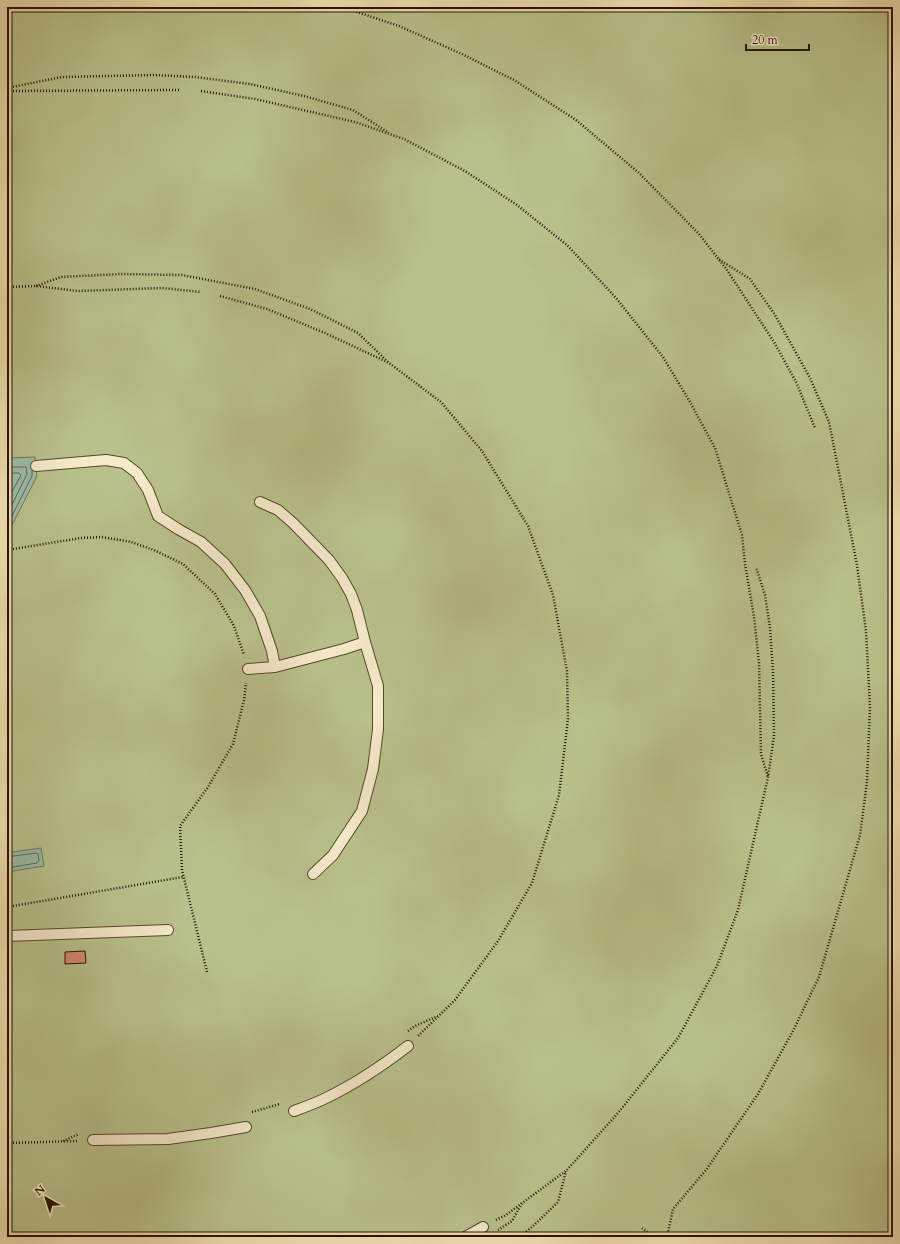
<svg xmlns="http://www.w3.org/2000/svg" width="900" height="1244" viewBox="0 0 900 1244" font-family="Cardo,serif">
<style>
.green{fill:#b8c18b;stroke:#6e6a48}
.water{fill:#9abca7;stroke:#6b7866}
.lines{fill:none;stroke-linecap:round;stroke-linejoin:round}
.shore{stroke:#606856;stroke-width:1}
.building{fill:#d38971;stroke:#251305}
.lane-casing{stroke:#58462f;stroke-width:12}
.path{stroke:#251305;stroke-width:2.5;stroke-dasharray:1 2;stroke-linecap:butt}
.lane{stroke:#f5eaca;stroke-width:10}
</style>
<rect width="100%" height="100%" fill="#efdeae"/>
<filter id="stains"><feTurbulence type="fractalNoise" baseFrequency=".005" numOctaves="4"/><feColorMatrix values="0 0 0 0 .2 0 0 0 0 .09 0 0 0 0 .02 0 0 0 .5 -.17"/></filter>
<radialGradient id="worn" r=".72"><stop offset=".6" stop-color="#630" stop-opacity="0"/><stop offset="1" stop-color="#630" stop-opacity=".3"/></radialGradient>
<path class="green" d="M 7,7 L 893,7 L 893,1237 L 7,1237 Z"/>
<path class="water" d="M 35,457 L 37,476 L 9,531 L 7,532 L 7,458 Z
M 41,848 L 44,866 L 7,872 L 7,853 Z"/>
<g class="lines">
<path class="shore" d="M 7,467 L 26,467 L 27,474 L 7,515
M 7,473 L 19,473 L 21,475 L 7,501
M 7,526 L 32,476 L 32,470
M 7,857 L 36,853 L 38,854 L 39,861 L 37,863 L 7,868"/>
</g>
<path class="building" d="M 85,951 L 86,963 L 65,964 L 65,952 Z"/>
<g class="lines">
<g class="lane-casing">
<path id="lane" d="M 36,466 L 106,460 L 124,463 L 137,473 L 148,490 L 158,516 L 178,529 L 201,542 L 225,564 L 245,590 L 260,616 L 272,651 L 275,667
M 248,669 L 275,667 L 344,649 L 365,642 L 357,610 L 351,594 L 342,578 L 329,560 L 293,523 L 278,510 L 260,502
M 313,874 L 333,855 L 362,811 L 373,769 L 378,729 L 378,686 L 365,642
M 7,936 L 168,930
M 294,1111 C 305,1107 316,1103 326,1098 C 355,1084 382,1066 408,1046
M 93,1140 L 168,1139 L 211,1133 L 246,1127
M 465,1237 L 483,1227"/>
</g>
<path class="path" d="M 342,7 L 399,26 L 462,54 L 514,80 L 576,120 L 639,173 L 699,234 L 727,270 L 774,342 L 796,382 L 815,428
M 7,88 L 62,77 L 154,75 L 195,77 L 250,84 L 304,96 L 353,110 L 389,133
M 7,91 L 180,90
M 201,91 L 255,99 L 355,122 L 404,139 L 465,171 L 517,205 L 567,245 L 616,298 L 663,357 L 690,402 L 715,448 L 742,535 L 745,564 L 754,617 L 759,663 L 761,754 L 768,777
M 36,286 L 61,277 L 120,274 L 182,275 L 255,289 L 310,309 L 358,333 L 388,362
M 7,287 L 36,286 L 78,291 L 162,288 L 201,292
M 220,296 L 267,309 L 325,333 L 389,363 L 441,402 L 482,451 L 528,526 L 553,595 L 567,671 L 568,719 L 559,795 L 532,883 L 498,941 L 455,1000 L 418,1036
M 7,550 L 81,538 L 102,537 L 131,542 L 154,550 L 183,564 L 215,594 L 234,626 L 244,655
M 7,907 L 183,877
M 207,972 L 182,870 L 180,826 L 208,787 L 233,744 L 244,700 L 246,683
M 408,1031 L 415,1026 L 438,1016
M 252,1112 L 280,1104
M 63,1141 L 79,1134
M 7,1143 L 78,1141
M 496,1220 L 506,1215 L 567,1170 L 618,1113 L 678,1038 L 717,966 L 738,910 L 768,777 L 774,736 L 773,671 L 770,628 L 765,595 L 756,567
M 642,1228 L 654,1237
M 498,1230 L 512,1221 L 522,1203
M 519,1237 L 532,1227 L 558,1202 L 566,1171
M 667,1237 L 673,1209 L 706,1170 L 758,1094 L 793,1031 L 819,977 L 860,835 L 867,782 L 870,707 L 866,631 L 857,565 L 829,422 L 810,378 L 775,315 L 750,279 L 717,258"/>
<use href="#lane" class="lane"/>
</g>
<rect width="900" height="1244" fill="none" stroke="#efdeae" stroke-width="24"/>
<rect x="8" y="8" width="884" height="1228" fill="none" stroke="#251305" stroke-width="2"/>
<rect x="12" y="12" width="876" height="1220" fill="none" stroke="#251305"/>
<g transform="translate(46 1198) rotate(321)" stroke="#f5eaca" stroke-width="3" paint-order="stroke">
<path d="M0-3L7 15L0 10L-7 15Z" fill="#251305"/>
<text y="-6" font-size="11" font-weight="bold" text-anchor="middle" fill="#251305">N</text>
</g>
<path d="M746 44v6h63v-6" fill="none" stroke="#251305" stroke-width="2"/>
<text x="752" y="44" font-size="12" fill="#251305" stroke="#f5eaca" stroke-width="3" paint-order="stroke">20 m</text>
<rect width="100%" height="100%" filter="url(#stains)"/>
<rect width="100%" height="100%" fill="url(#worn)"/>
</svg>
